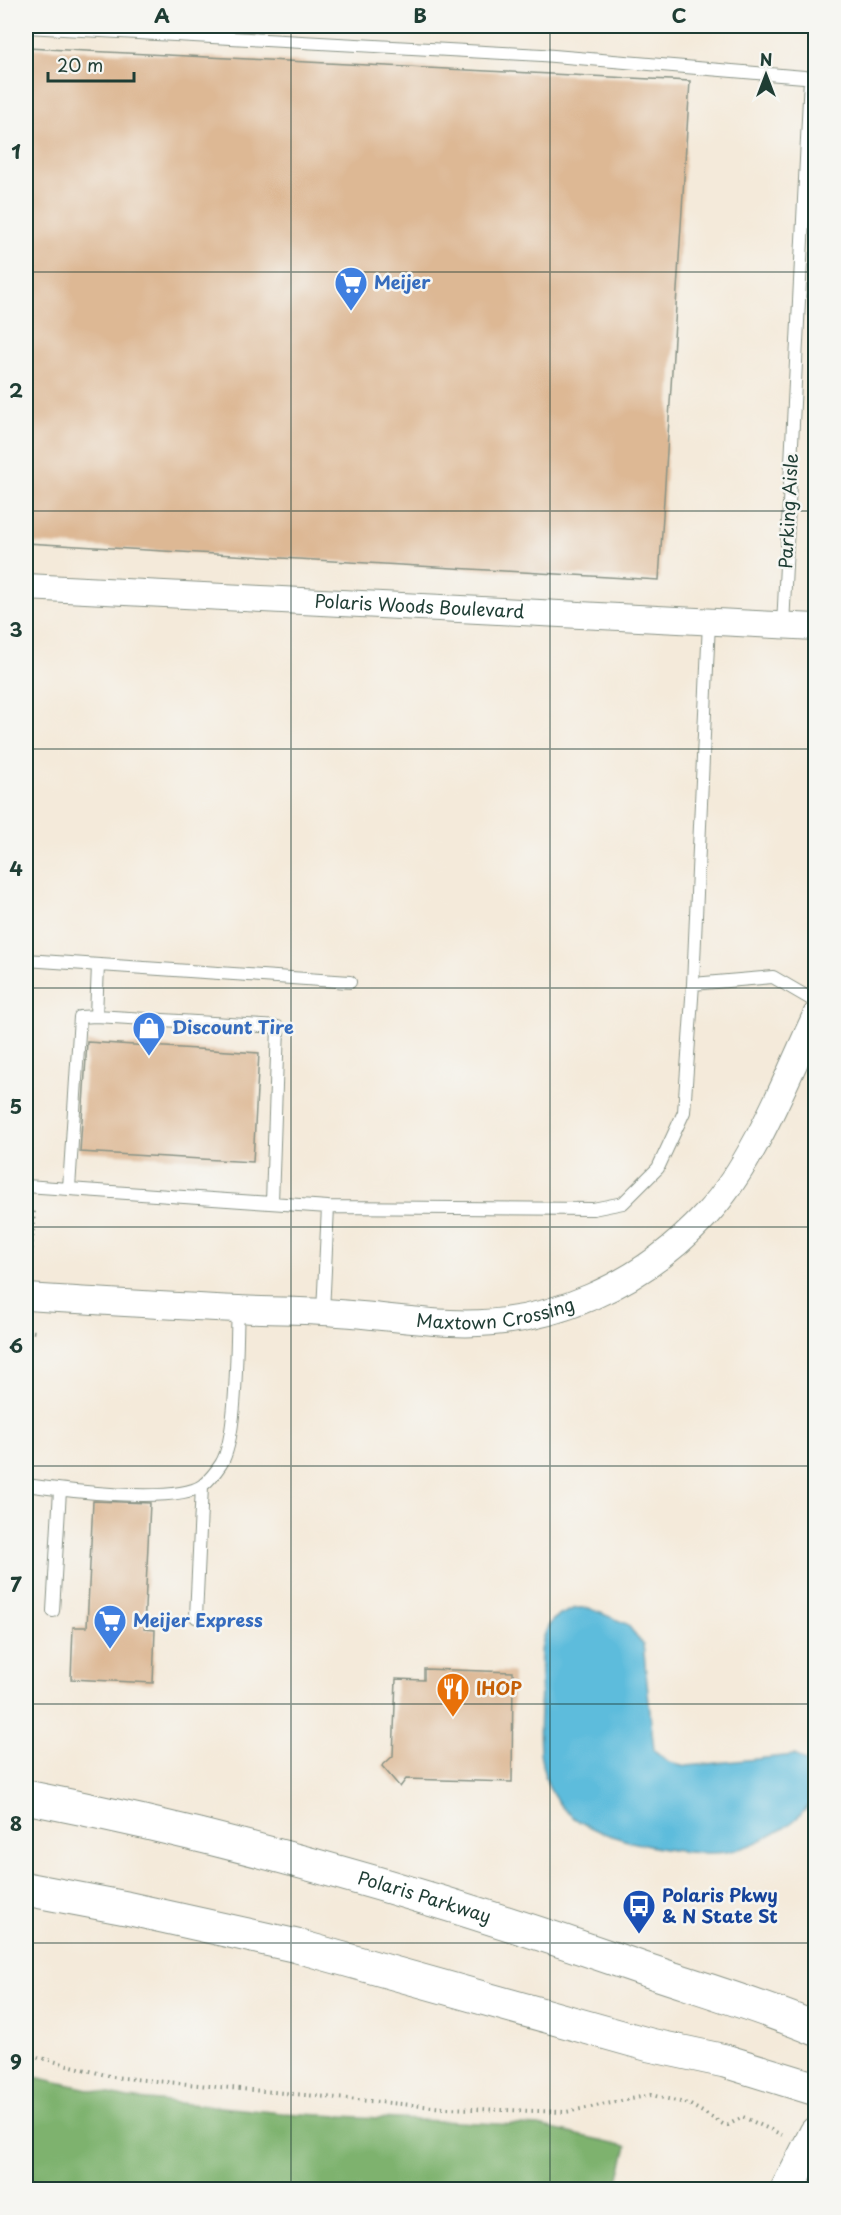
<svg xmlns="http://www.w3.org/2000/svg" width="841" height="2215" viewBox="0 0 841 2215" font-family="'Playpen Sans',sans-serif">
<style>
.forest{fill:#7eb26e;stroke:#4e7851;stroke-width:1.5}
.water{fill:#5dbcdc;stroke:#3e7c88;stroke-width:1.5}
.building{fill:#ddb894}
.lines{fill:none;stroke-linecap:round;stroke-linejoin:round}
.service-casing{stroke:#8a9487;stroke-width:14}
.minor-casing{stroke:#8a9487;stroke-width:28}
.primary-casing{stroke:#8a9487;stroke-width:35}
.path{stroke:#8a9487;stroke-width:4;stroke-dasharray:1.5 4.5;stroke-linecap:butt}
.service{stroke:#fff;stroke-width:12}
.minor{stroke:#fff;stroke-width:26}
.primary{stroke:#fff;stroke-width:33}
.grid{fill:none;stroke:#1f3d34;stroke-width:1.5;stroke-opacity:0.55}
.labels{text-anchor:middle;stroke-width:5;stroke-linejoin:round;paint-order:stroke}
.shop-label{font-size:18px;font-weight:bold;fill:#366cbe;stroke:#f6f6f2;text-anchor:start}
.street-label{font-size:18px;fill:#1f3d34;stroke:#f6f6f2}
.food-label{font-size:18px;font-weight:bold;fill:#c56008;stroke:#f6f6f2;text-anchor:start}
.transit-label{font-size:18px;font-weight:bold;fill:#164399;stroke:#f6f6f2;text-anchor:start}
.neatline{fill:none;stroke:#1f3d34;stroke-width:2}
.grid-label{font-size:20px;text-anchor:middle;font-weight:bold;fill:#1f3d34}
</style>
<rect width="100%" height="100%" fill="#f6f6f2"/>
<filter id="ink" filterUnits="userSpaceOnUse"><feTurbulence type="fractalNoise" baseFrequency=".0167" numOctaves="2"/><feDisplacementMap in="SourceGraphic" scale="12" xChannelSelector="R" yChannelSelector="G"/><feConvolveMatrix kernelMatrix="1 2 1 2 8 2 1 2 1" color-interpolation-filters="sRGB"/></filter>
<filter id="wash" filterUnits="userSpaceOnUse"><feTurbulence type="fractalNoise" baseFrequency=".008" numOctaves="4" result="noise"/><feDisplacementMap in="SourceGraphic" scale="24" xChannelSelector="R" yChannelSelector="G"/><feGaussianBlur stdDeviation="1.35" result="paint"/><feColorMatrix in="noise" values="0 0 0 0 0 0 0 0 0 0 0 0 0 0 0 0 0 1.4 0 .05"/><feComposite in="paint" operator="in"/></filter>
<g filter="url(#wash)">
<rect width="100%" height="100%" fill="#f4eada"/>
<path class="forest" d="M 26,2075 L 128,2098 L 282,2113 L 539,2126 L 627,2146 L 616,2189 L 26,2189 Z"/>
<path class="water" d="M 575,1608 L 589,1608 L 627,1624 L 643,1644 L 654,1750 L 669,1762 L 687,1766 L 795,1755 L 808,1763 C 811,1773 816,1788 812,1799 C 809,1809 793,1822 784,1828 C 767,1838 746,1849 726,1852 C 683,1857 588,1840 560,1805 C 534,1773 539,1729 541,1691 C 541,1669 537,1639 552,1621 C 557,1615 568,1612 575,1608 Z"/>
<g id="blocks">
<path class="building" d="M 26,48 L 690,81 L 659,580 L 26,543 Z
M 87,1042 L 259,1053 L 253,1162 L 80,1152 Z
M 93,1501 L 150,1503 L 144,1629 L 155,1630 L 153,1683 L 71,1679 L 73,1627 L 87,1627 Z
M 424,1669 L 513,1672 L 512,1782 L 406,1779 L 400,1787 L 382,1766 L 393,1756 L 396,1679 L 424,1680 Z"/>
</g>
</g>
<g filter="url(#ink)">
<use href="#blocks" fill-opacity="0" stroke="#8a9487" stroke-width="1.5"/>
<g class="lines">
<g class="service-casing">
<path id="service" d="M 26,27 L 542,55 L 816,78
M 783,626 L 810,78
M 26,960 L 350,982
M 693,984 L 709,622
M 96,1016 L 98,965
M 26,1186 L 328,1207 L 593,1209 L 623,1203 L 658,1168 L 684,1112 L 693,984 L 773,977 L 816,1002
M 69,1188 L 80,1017 L 96,1016 L 278,1027 L 272,1202
M 323,1312 L 328,1207
M 26,1485 C 61,1490 176,1505 203,1485 C 209,1480 217,1470 221,1464 C 238,1438 236,1343 238,1309
M 53,1611 L 60,1490
M 196,1617 L 202,1486"/>
</g>
<g class="minor-casing">
<g id="minor">
<path id="s1" d="M 26,587 L 816,627"/>
<path id="s2" d="M 26,1297 C 96,1301 167,1306 238,1309 C 266,1311 295,1310 323,1312 C 366,1314 408,1321 450,1323 C 548,1328 642,1285 707,1214 C 754,1163 787,1077 816,1015"/>
</g>
</g>
<g class="primary-casing">
<g id="primary">
<path id="s3" d="M 26,1797 C 231,1837 434,1896 632,1965 C 693,1986 756,2004 816,2029"/>
<path d="M 26,1889 L 126,1908 L 297,1946 L 650,2045 L 725,2061 L 816,2089"/>
<path d="M 787,2190 L 816,2133"/>
</g>
</g>
<path class="path" d="M 30,1273 L 34,1211
M 27,1331 L 36,1332
M 26,2054 L 113,2077 L 444,2108 L 566,2112 L 651,2095 L 689,2104 L 723,2124 L 728,2125 L 743,2117 L 782,2135"/>
<use href="#service" class="service"/>
<use href="#minor" class="minor"/>
<use href="#primary" class="primary"/>
</g>
</g>
<path class="grid" d="M 291,26 L 291,2190M 550,26 L 550,2190M 26,272 L 816,272M 26,511 L 816,511M 26,749 L 816,749M 26,988 L 816,988M 26,1227 L 816,1227M 26,1466 L 816,1466M 26,1704 L 816,1704M 26,1943 L 816,1943"/>
<defs>
<g id="supermarket-pin" transform="scale(1.725)"><path d="M0 17L-7.5 6A9.5 9.5 0 1 1 7.5 6Z" fill="#3f7fe0" stroke="#f6f6f2"/><path d="M-6-5.5h2.5l.6 2H6L4.5 2H-2.5L-4.4-4H-6ZM-1.5 3.2a1.3 1.3 0 1 0 .1 0ZM3 3.2a1.3 1.3 0 1 0 .1 0Z" fill="#fff"/></g>
<g id="shop-pin" transform="scale(1.725)"><path d="M0 17L-7.5 6A9.5 9.5 0 1 1 7.5 6Z" fill="#3f7fe0" stroke="#f6f6f2"/><path d="M-5-2.5h2.3a2.7 3.5 0 0 1 5.4 0H5L5.5 6h-11ZM-1.5-2.5h3a1.5 2.3 0 0 0-3 0Z" fill="#fff"/></g>
<g id="restaurant-pin" transform="scale(1.725)"><path d="M0 17L-7.5 6A9.5 9.5 0 1 1 7.5 6Z" fill="#e8710a" stroke="#f6f6f2"/><path d="M-5-6h1v4h1v-4h1v4h1v-4h1v5L-1.5 .5V6h-2V.5L-5-1ZM5-6V6H3V1.5H1.5Q1.5-4 5-6Z" fill="#fff"/></g>
<g id="bus-pin" transform="scale(1.725)"><path d="M0 17L-7.5 6A9.5 9.5 0 1 1 7.5 6Z" fill="#1a4fb4" stroke="#f6f6f2"/><path d="M-5-6H5V4H4V6H2V4H-2V6H-4V4H-5ZM-3.5-4V0h7V-4ZM-3.5 1.2v1.5H-2V1.2ZM2 1.2v1.5H3.5V1.2Z" fill="#fff"/></g>
</defs>
<g fill-rule="evenodd">
<use href="#supermarket-pin" x="351" y="283"/>
<use href="#shop-pin" x="149" y="1028"/>
<use href="#supermarket-pin" x="110" y="1621"/>
<use href="#restaurant-pin" x="453" y="1689"/>
<use href="#bus-pin" x="639" y="1906"/>
</g>
<g class="labels">
<g class="shop-label">
<text x="374" y="289">Meijer</text>
<text x="172" y="1034">Discount Tire</text>
<text x="133" y="1627">Meijer Express</text>
</g>
<g class="street-label">
<text transform="translate(789 511) rotate(-87)" y="6">Parking Aisle</text>
<text dy="6" stroke="none"><textPath href="#s1" startOffset="394">Polaris Woods Boulevard</textPath></text>
<text dy="6" stroke="none"><textPath href="#s2" startOffset="471">Maxtown Crossing</textPath></text>
<text dy="6" stroke="none"><textPath href="#s3" startOffset="411">Polaris Parkway</textPath></text>
</g>
<g class="food-label">
<text x="476" y="1695">IHOP</text>
</g>
<g class="transit-label">
<text x="662" y="1902">Polaris Pkwy<tspan x="662" dy="21">&amp; N State St</tspan></text>
</g>
</g>
<rect width="841" height="2215" fill="none" stroke="#f6f6f2" stroke-width="66"/>
<g transform="translate(766 75)" stroke="#f6f6f2" stroke-width="4.5" paint-order="stroke">
<path d="M0-4.5L10 22L0 15L-10 22Z" fill="#1f3d34"/>
<text y="-9" font-size="16" font-weight="bold" text-anchor="middle" fill="#1f3d34">N</text>
</g>
<path d="M48 72v9h86v-9" fill="none" stroke="#1f3d34" stroke-width="3"/>
<text x="57" y="72" font-size="18" fill="#1f3d34" stroke="#f6f6f2" stroke-width="4.5" paint-order="stroke">20 m</text>
<rect x="33" y="33" width="775" height="2149" class="neatline"/>
<g class="grid-label">
<text x="162" y="23">A</text>
<text x="420" y="23">B</text>
<text x="679" y="23">C</text>
<text x="16" y="159">1</text>
<text x="16" y="398">2</text>
<text x="16" y="637">3</text>
<text x="16" y="876">4</text>
<text x="16" y="1114">5</text>
<text x="16" y="1353">6</text>
<text x="16" y="1592">7</text>
<text x="16" y="1831">8</text>
<text x="16" y="2069">9</text>
</g>
</svg>
